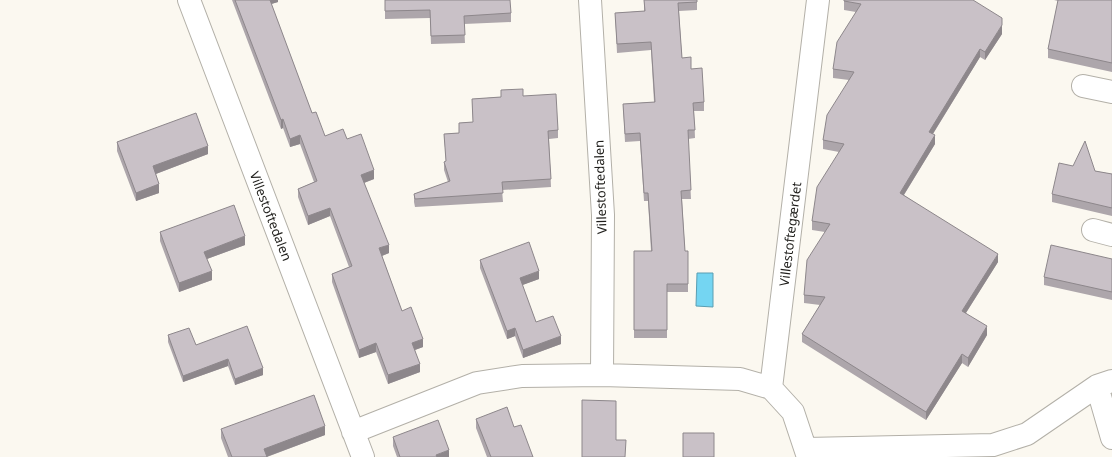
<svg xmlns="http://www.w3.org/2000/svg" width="1112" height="457" viewBox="0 0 1112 457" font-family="'Noto Sans',sans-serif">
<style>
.water{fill:#74d5f2;stroke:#5a9eb2}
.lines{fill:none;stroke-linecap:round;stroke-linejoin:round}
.minor-casing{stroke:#b3b0a8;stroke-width:24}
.minor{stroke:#fff;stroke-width:22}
.wall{fill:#ada6ab}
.shaded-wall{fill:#8d878b}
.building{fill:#c9c1c7;stroke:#8d878b}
.labels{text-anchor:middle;stroke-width:3;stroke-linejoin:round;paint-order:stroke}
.street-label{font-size:13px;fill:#1f1e1b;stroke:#fff}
</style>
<rect width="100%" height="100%" fill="#fbf8f0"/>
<path class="water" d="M 697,273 L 713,273 L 713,307 L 696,306 Z"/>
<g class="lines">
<g class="minor-casing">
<path id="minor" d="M 189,0 L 363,457
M 590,0 L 603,215 L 602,375
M 1083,86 L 1112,92
M 1093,230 L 1112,235
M 1097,386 L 1112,438
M 353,432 L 477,383 L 522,376 L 602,375 L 740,379 L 771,388
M 806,449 L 993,445 L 1027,434 L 1097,386 L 1112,381
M 808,457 L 793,412 L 771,388 L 818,0"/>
</g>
<use href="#minor" class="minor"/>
</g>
<path class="wall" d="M 232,0 L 278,0 L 278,2 L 271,4 L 312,113 L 325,136 L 347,139 L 374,179 L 364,183 L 389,253 L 382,256 L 402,311 L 423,347 L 415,350 L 420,372 L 388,384 L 376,352 L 359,358 L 332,282 L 332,274 L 349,267 L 330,216 L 308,225 L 298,197 L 298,189 L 314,182 L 300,144 L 290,147 L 283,128 L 281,129 Z
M 385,0 L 511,13 L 511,22 L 464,24 L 465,43 L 431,44 L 430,18 L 385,19 Z
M 644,0 L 697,0 L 697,10 L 679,11 L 682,58 L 691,69 L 704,102 L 704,111 L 694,111 L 695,138 L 688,139 L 691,199 L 682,199 L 685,251 L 688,251 L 688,292 L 667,292 L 667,338 L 634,338 L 634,251 L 651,251 L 648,201 L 644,201 L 640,141 L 625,142 L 623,104 L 654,102 L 651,50 L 617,53 L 615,13 L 644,11 Z
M 844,0 L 1002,34 L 985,60 L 980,57 L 933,134 L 935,144 L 904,195 L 998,262 L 966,313 L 987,335 L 968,367 L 962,363 L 926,420 L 802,342 L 802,334 L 820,305 L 804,303 L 804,295 L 825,232 L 812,230 L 812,221 L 839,152 L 823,149 L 823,140 L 849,80 L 833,78 L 833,69 L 856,12 L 844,10 Z
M 1054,0 L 1112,0 L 1112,72 L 1048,58 L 1048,49 L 1058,1 Z
M 501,90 L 523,96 L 558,130 L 558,138 L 549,139 L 551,187 L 502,190 L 503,202 L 415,207 L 414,202 L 414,194 L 448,182 L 444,170 L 444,162 L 446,161 L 444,134 L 459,133 L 459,123 L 473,122 L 472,99 L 501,97 Z
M 117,142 L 208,154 L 156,174 L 159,193 L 136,201 L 117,151 Z
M 1095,171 L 1112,174 L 1112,216 L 1052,202 L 1052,194 Z
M 160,232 L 245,245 L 207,259 L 212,280 L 179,292 L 160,241 Z
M 1112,259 L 1112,300 L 1044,285 L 1044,277 Z
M 480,260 L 539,279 L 522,285 L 536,322 L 561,344 L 523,358 L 515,336 L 507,339 L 480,268 Z
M 168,335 L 196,345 L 263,375 L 235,385 L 228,366 L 183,382 L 168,342 Z
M 476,419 L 514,427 L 533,457 L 487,457 L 476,428 Z
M 221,429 L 325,435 L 267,457 L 228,457 L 221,438 Z
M 393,437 L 449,457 L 397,457 L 393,446 Z"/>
<path class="shaded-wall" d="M 268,0 L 278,0 L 278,2 L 268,5 Z
M 1002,25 L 1002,34 L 985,60 L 985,52 Z
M 980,49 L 980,57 L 929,140 L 929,132 Z
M 283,119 L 283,128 L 281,129 L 281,120 Z
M 300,135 L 300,144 L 290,147 L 290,139 Z
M 935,135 L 935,144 L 900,201 L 900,193 Z
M 208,146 L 208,154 L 153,175 L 153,166 Z
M 374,170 L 374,179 L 361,184 L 361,175 Z
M 159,184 L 159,193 L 136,201 L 136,193 Z
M 330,208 L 330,216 L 308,225 L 308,216 Z
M 245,236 L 245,245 L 204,260 L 204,252 Z
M 389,245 L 389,253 L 379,257 L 379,248 Z
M 998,254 L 998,262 L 962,319 L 962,311 Z
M 212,271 L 212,280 L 179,292 L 179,283 Z
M 539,271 L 539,279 L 520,286 L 520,278 Z
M 987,326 L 987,335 L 968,367 L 968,358 Z
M 515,328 L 515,336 L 507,339 L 507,331 Z
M 561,336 L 561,344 L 523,358 L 523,350 Z
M 423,339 L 423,347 L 412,351 L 412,343 Z
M 376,343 L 376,352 L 359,358 L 359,350 Z
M 962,354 L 962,363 L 926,420 L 926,412 Z
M 228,359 L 228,366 L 183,382 L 183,376 Z
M 420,364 L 420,372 L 388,384 L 388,375 Z
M 263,368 L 263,375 L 235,385 L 235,379 Z
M 325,426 L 325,435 L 266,457 L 264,449 Z
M 449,450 L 449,457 L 436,457 L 436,455 Z"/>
<path class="building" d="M 235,0 L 270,0 L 312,113 L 316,112 L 325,136 L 343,129 L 347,139 L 361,134 L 374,170 L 361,175 L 389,245 L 379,248 L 402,311 L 411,307 L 423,339 L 412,343 L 420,364 L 388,375 L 376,343 L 359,350 L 332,274 L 352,266 L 330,208 L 308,216 L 298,189 L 317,181 L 300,135 L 290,139 L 283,119 L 281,120 Z
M 385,0 L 510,0 L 511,13 L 464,16 L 465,35 L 431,36 L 430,10 L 385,11 Z
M 644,0 L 697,0 L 697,2 L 678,3 L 682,58 L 691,57 L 691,69 L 702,68 L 704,102 L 693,103 L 695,130 L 688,130 L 691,190 L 681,191 L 685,251 L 688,251 L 688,284 L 667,284 L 667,330 L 634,330 L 634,251 L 652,251 L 648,193 L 644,193 L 640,133 L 625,134 L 623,104 L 655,102 L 651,42 L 617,44 L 615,13 L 645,11 Z
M 844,0 L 973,0 L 1002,18 L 1002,25 L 985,52 L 980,49 L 929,132 L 935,135 L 900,193 L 998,254 L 962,311 L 987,326 L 968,358 L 962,354 L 926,412 L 802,334 L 825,297 L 804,295 L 807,260 L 830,224 L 812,221 L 817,187 L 844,144 L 823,140 L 827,115 L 854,72 L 833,69 L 837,42 L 861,4 L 844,1 Z
M 1058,0 L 1112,0 L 1112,63 L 1048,49 Z
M 523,89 L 523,96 L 556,94 L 558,130 L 548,131 L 551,179 L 502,182 L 503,193 L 415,199 L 414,194 L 450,181 L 444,162 L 446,161 L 444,134 L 459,133 L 459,123 L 473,122 L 472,99 L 501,97 L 501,90 Z
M 196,113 L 208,146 L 153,166 L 159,184 L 136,193 L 117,142 Z
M 1085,141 L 1095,171 L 1112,174 L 1112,208 L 1052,194 L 1059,163 L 1073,166 Z
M 234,205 L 245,236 L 204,252 L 212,271 L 179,283 L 160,232 Z
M 529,242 L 539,271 L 520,278 L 536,322 L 553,316 L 561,336 L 523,350 L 515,328 L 507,331 L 480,260 Z
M 1051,245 L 1112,259 L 1112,292 L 1044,277 Z
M 247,326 L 263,368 L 235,379 L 228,359 L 183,376 L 168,335 L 189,328 L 196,345 Z
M 314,395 L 325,426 L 264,449 L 267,457 L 232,457 L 221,429 Z
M 582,400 L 616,401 L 616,440 L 626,440 L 625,457 L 582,457 Z
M 507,407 L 514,427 L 521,425 L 533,457 L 491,457 L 476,419 Z
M 438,420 L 449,450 L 436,455 L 437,457 L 400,457 L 393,437 Z
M 683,433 L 714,433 L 714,457 L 683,457 Z"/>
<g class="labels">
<g class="street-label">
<text transform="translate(600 187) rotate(-92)" y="5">Villestoftedalen</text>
<text transform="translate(271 216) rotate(69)" y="5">Villestoftedalen</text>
<text transform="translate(790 234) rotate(-83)" y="5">Villestoftegærdet</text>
</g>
</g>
</svg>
